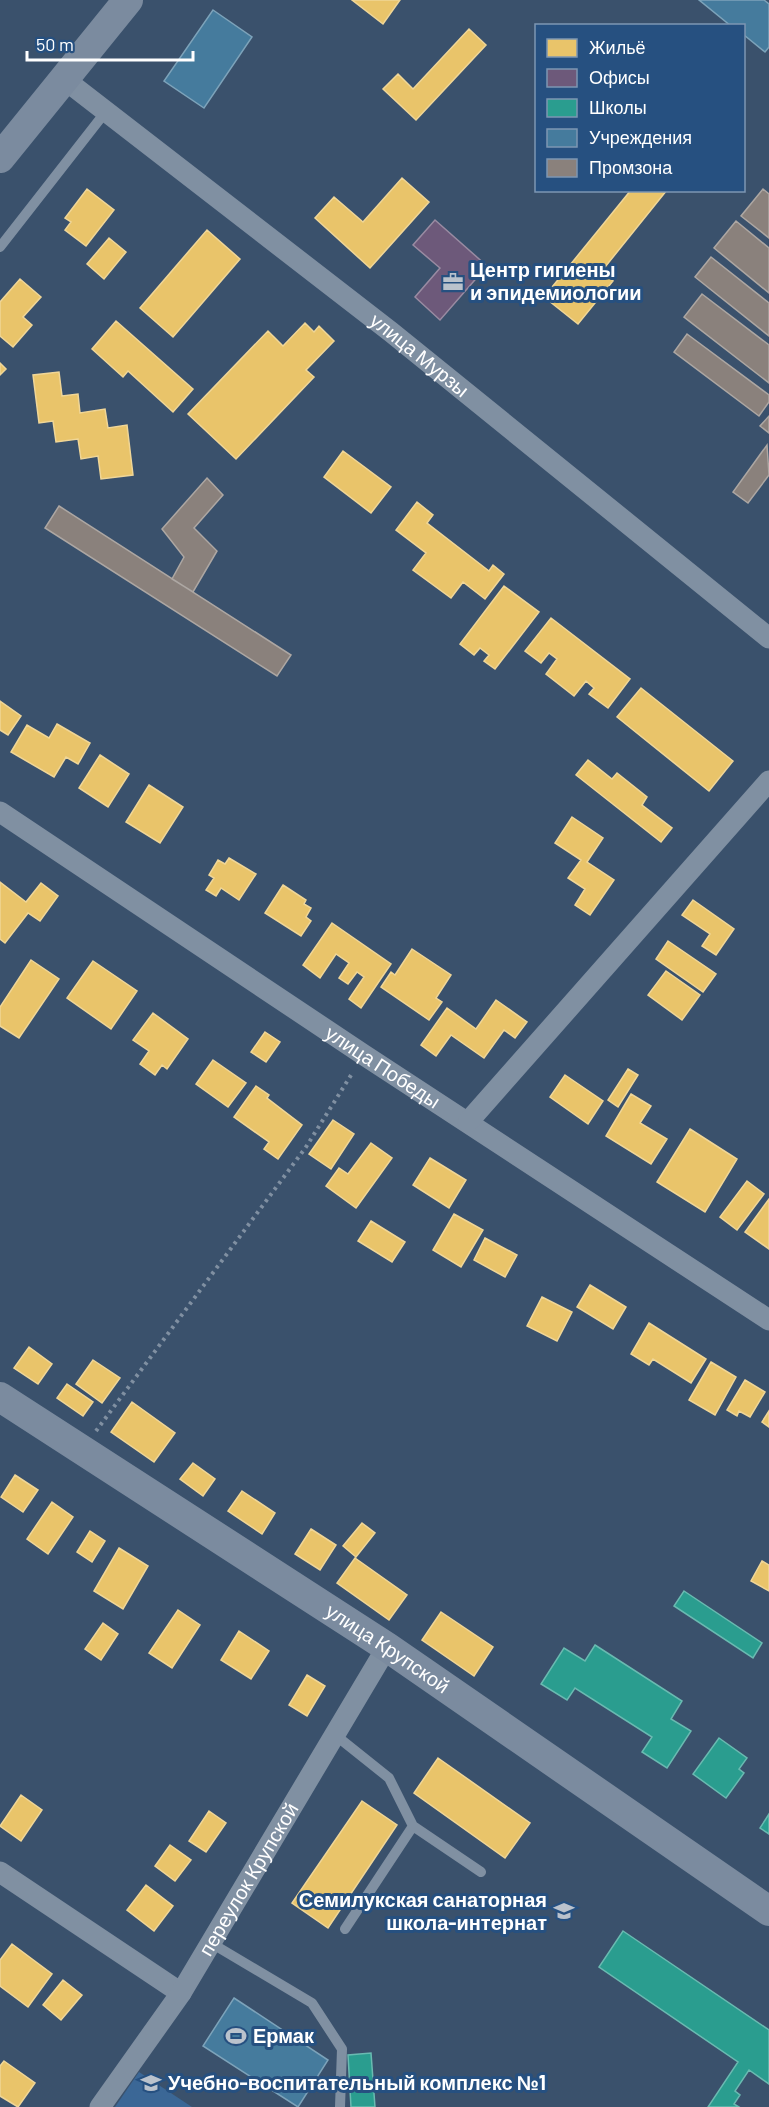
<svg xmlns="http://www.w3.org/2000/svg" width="769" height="2107" viewBox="0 0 769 2107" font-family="Barlow,sans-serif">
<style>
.pitch{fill:#3b6796}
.homes{fill:#e9c46a;stroke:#f0d697;stroke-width:1.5}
.offices{fill:#6d597a;stroke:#998ba2;stroke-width:1.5}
.schools{fill:#2a9d8f;stroke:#6abab1;stroke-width:1.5}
.public{fill:#457b9d;stroke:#7da3ba;stroke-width:1.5}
.industry{fill:#8a817c;stroke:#ada7a3;stroke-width:1.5}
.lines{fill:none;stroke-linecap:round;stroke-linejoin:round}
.path{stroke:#8090a2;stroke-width:4;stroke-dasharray:3 4.5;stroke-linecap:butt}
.lane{stroke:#8090a2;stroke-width:10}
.street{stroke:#8090a2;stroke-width:21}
.secondary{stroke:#7b8b9f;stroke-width:30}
.labels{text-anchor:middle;stroke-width:6;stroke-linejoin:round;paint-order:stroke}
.poi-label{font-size:20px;font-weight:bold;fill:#fff;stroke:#265080;text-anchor:start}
.street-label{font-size:20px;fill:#fff;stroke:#265080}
</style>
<rect width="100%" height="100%" fill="#3a516c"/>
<path class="pitch" d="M 139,2072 L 192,2107 L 115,2107 Z"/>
<path class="homes" d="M 352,0 L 400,0 L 383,24 Z
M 469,29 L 486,45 L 416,120 L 383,89 L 398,74 L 413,89 Z
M 402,178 L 429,202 L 370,268 L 315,218 L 334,197 L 363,222 Z
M 87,189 L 114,210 L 86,246 L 65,230 L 71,222 L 65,218 Z
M 631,190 L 667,190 L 601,272 L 613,281 L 578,324 L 544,297 Z
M 207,230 L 240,259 L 173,337 L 140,308 Z
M 109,238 L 126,252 L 104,279 L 87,264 Z
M 20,279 L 41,297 L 23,317 L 32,325 L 13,347 L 0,336 L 0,302 Z
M 116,321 L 193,389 L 173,412 L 128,371 L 123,377 L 92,349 Z
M 305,323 L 314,332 L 319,326 L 334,341 L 306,370 L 314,377 L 236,459 L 188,414 L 268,331 L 283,346 Z
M 0,363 L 6,369 L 0,375 Z
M 59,372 L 62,396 L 78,394 L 80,413 L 105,409 L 108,428 L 127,425 L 133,475 L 101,479 L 98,456 L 81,459 L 78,439 L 56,442 L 53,421 L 39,423 L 33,375 Z
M 343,451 L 391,487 L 371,513 L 324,477 Z
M 417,502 L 433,515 L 427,523 L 489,571 L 493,565 L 504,574 L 485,599 L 463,582 L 451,598 L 413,570 L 426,553 L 396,530 Z
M 504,586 L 539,612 L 495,669 L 484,661 L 489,655 L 480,648 L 474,655 L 460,644 Z
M 551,618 L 630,679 L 608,708 L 589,694 L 594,688 L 586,681 L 574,696 L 546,674 L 557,659 L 549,653 L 541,663 L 525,651 Z
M 641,688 L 733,761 L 709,791 L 617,717 Z
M 0,701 L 21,716 L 8,735 L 0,730 Z
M 57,724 L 90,743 L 78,764 L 66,757 L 54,777 L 11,752 L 27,725 L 49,738 Z
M 100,755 L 129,774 L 108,807 L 79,788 Z
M 588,760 L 612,779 L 617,773 L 647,797 L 642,805 L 672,828 L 661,842 L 576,775 Z
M 149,785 L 183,807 L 160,843 L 126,822 Z
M 572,817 L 603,838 L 587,862 L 614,880 L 590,915 L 575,905 L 585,889 L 568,878 L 581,860 L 555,843 Z
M 229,858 L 256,874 L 239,900 L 221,888 L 216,896 L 206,890 L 214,878 L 209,875 L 218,860 L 225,864 Z
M 0,882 L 26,902 L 41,883 L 58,896 L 40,921 L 28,913 L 5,943 L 0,939 Z
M 283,885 L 306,900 L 304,904 L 311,908 L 306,917 L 311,921 L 301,936 L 265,913 Z
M 693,900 L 734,929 L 716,955 L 702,946 L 710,934 L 682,915 Z
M 332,923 L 391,964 L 361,1008 L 349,999 L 364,977 L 357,972 L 348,984 L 339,978 L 349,963 L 336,954 L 320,978 L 303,965 Z
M 668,941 L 716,974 L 703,992 L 656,959 Z
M 412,949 L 451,975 L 436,998 L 442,1002 L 429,1020 L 381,987 L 391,972 L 395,975 Z
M 31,960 L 59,979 L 19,1038 L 0,1026 L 0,1007 Z
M 93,961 L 137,991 L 111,1029 L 67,998 Z
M 666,971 L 700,995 L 682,1020 L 648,995 Z
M 496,1000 L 527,1022 L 515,1038 L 504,1030 L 484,1058 L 451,1035 L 436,1056 L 421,1045 L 447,1008 L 476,1029 Z
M 153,1013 L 188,1039 L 167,1069 L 162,1065 L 155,1075 L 140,1064 L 149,1051 L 133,1040 Z
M 265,1032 L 280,1042 L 266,1062 L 251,1052 Z
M 213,1060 L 246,1083 L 228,1107 L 196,1084 Z
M 628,1069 L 638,1075 L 618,1107 L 608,1100 Z
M 565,1075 L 603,1101 L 588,1124 L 550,1097 Z
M 256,1086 L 269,1095 L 267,1098 L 302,1125 L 278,1159 L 264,1149 L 269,1142 L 234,1117 Z
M 631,1094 L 651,1106 L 640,1123 L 667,1139 L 651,1164 L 606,1136 Z
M 333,1120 L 354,1134 L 331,1169 L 309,1154 Z
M 690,1129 L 737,1159 L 705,1212 L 657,1182 Z
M 371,1143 L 392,1158 L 356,1208 L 326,1186 L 339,1168 L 348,1174 Z
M 430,1158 L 466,1180 L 449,1208 L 413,1185 Z
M 747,1181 L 764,1194 L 737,1230 L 720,1217 Z
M 769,1199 L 769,1249 L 745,1232 Z
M 454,1214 L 483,1230 L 461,1267 L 433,1250 Z
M 371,1221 L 405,1242 L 392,1262 L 358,1241 Z
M 485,1238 L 517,1255 L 505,1277 L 474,1260 Z
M 590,1285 L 626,1307 L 613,1329 L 577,1307 Z
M 542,1297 L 572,1312 L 557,1341 L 527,1326 Z
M 649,1323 L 706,1359 L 691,1383 L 653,1359 L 649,1365 L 631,1354 Z
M 29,1347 L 52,1364 L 38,1384 L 14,1368 Z
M 93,1360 L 120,1378 L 102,1403 L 76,1384 Z
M 711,1362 L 736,1377 L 715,1415 L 689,1400 Z
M 745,1380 L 765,1392 L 750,1417 L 739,1411 L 737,1416 L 727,1410 Z
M 67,1384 L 93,1402 L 83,1416 L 57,1398 Z
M 132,1402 L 175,1433 L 154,1462 L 111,1432 Z
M 769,1411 L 769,1427 L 762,1422 Z
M 193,1463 L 215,1479 L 203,1496 L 180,1479 Z
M 15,1475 L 38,1490 L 23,1512 L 1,1497 Z
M 242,1491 L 275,1513 L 262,1534 L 228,1511 Z
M 52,1502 L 73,1517 L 48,1554 L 27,1539 Z
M 362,1523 L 375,1533 L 356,1557 L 343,1546 Z
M 311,1529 L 336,1545 L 320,1570 L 295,1554 Z
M 90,1531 L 105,1541 L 92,1562 L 77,1552 Z
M 119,1548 L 148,1566 L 123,1609 L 94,1591 Z
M 355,1558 L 407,1595 L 389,1620 L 337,1583 Z
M 762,1561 L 769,1565 L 769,1591 L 751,1581 Z
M 178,1610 L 200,1625 L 172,1668 L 149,1653 Z
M 441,1612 L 493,1647 L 474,1676 L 422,1640 Z
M 103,1623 L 118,1634 L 101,1660 L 85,1649 Z
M 239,1631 L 269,1651 L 251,1679 L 221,1660 Z
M 307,1675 L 325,1686 L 307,1716 L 289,1705 Z
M 438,1758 L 530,1823 L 505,1858 L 414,1793 Z
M 21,1795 L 42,1810 L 21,1841 L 0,1826 Z
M 362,1801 L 397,1825 L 328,1928 L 292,1903 Z
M 209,1811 L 226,1823 L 206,1852 L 189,1841 Z
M 170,1845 L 191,1860 L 175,1881 L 155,1866 Z
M 146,1885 L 173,1906 L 154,1931 L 127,1910 Z
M 12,1944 L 52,1974 L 28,2007 L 0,1986 L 0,1960 Z
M 63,1980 L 82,1995 L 61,2020 L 43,2005 Z
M 4,2061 L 35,2083 L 18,2107 L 0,2096 L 0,2066 Z"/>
<path class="offices" d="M 435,220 L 487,266 L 440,320 L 415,297 L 440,268 L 413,245 Z"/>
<path class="schools" d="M 684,1591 L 762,1643 L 753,1658 L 674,1606 Z
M 595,1645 L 682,1701 L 671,1719 L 691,1731 L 667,1768 L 642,1752 L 652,1737 L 575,1688 L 567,1700 L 541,1684 L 564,1648 L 585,1661 Z
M 719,1738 L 747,1758 L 739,1769 L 744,1773 L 726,1798 L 693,1774 Z
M 769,1814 L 769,1834 L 760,1828 Z
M 623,1931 L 769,2030 L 769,2084 L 749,2070 L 735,2091 L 740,2095 L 734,2104 L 739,2107 L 708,2107 L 738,2062 L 599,1967 Z
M 371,2053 L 375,2107 L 351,2107 L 348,2055 Z"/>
<path class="public" d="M 699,0 L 764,0 L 769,4 L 769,47 L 765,52 L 744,35 L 744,26 L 731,26 Z
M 213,10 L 252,37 L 204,108 L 164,81 Z
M 234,1998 L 328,2060 L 298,2107 L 203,2046 Z"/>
<path class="industry" d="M 763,189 L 769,194 L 769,238 L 741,216 Z
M 736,221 L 769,248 L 769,293 L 714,248 Z
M 711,257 L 769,303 L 769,336 L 695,277 Z
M 702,294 L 769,345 L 769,383 L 684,317 Z
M 687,334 L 769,395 L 769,402 L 759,416 L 674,352 Z
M 769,416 L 769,433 L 760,426 Z
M 767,445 L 769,475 L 748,503 L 733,492 Z
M 207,478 L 223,495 L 194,528 L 217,551 L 193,592 L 172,579 L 184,557 L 162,529 Z
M 59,506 L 291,655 L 277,676 L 45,528 Z"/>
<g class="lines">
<path class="path" d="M 96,1431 L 306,1147 L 353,1072"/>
<path class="lane" d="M 0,247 L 107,110
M 334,1734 L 389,1778 L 413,1826 L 345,1929
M 413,1826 L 481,1872
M 211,1943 L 312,2003 L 342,2049 L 340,2107"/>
<g class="street">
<path id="s1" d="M 64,79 L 391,332 L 769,638"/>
<path id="s2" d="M 0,812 L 364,1055 L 769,1320"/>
<path d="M 468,1122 L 769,781"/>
<path d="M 0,1872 L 181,1993"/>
<path id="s3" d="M 100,2107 L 181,1993 L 387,1647"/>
</g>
<g class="secondary">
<path d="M 0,158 L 128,0"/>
<path id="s4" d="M 0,1397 L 387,1647 L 769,1911"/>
</g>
</g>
<defs>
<g id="office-bare" transform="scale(1.62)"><path d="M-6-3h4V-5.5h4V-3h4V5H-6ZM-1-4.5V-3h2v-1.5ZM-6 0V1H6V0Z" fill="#bac2cc" stroke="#265080" stroke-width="2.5" paint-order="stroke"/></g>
<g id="school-bare" transform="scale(1.62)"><path d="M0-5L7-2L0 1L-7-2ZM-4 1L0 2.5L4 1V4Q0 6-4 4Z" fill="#bac2cc" stroke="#265080" stroke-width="2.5" paint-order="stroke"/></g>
<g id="stadium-bare" transform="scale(1.62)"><path d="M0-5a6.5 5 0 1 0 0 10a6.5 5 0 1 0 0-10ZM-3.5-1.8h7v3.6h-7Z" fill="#bac2cc" stroke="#265080" stroke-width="2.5" paint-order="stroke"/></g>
</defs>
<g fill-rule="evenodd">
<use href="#office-bare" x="453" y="282"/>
<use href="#school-bare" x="564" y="1911"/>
<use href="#stadium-bare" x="236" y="2036"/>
<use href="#school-bare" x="151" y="2083"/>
</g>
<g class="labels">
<g class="poi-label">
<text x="470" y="277">Центр гигиены<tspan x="470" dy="23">и эпидемиологии</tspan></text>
<text x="547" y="1907" text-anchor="end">Семилукская санаторная<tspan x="547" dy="23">школа-интернат</tspan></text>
<text x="253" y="2043">Ермак</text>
<text x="168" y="2090">Учебно-воспитательный комплекс №1</text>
</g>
<g class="street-label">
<text dy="7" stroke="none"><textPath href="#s1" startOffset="450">улица Мурзы</textPath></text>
<text dy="7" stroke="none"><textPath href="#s2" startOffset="460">улица Победы</textPath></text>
<text dy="7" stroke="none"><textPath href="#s4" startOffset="462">улица Крупской</textPath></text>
<text dy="7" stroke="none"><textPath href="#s3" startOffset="272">переулок Крупской</textPath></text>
</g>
</g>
<rect x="535" y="24" width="210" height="168" fill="#265080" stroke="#7d96b3" stroke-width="1.5"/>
<rect x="547" y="39" width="30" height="18" fill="#e9c46a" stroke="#7d96b3" stroke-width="1.5"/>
<text x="589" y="54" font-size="18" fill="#ffffff">Жильё</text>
<rect x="547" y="69" width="30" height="18" fill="#6d597a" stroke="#7d96b3" stroke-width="1.5"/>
<text x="589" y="84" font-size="18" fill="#ffffff">Офисы</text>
<rect x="547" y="99" width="30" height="18" fill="#2a9d8f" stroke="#7d96b3" stroke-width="1.5"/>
<text x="589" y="114" font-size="18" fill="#ffffff">Школы</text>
<rect x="547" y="129" width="30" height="18" fill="#457b9d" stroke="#7d96b3" stroke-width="1.5"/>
<text x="589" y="144" font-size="18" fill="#ffffff">Учреждения</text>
<rect x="547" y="159" width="30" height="18" fill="#8a817c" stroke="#7d96b3" stroke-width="1.5"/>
<text x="589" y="174" font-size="18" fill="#ffffff">Промзона</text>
<path d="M27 51v9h166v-9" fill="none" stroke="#ffffff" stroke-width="3"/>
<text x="36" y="51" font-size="18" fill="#ffffff" stroke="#265080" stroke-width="4.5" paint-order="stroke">50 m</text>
</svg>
